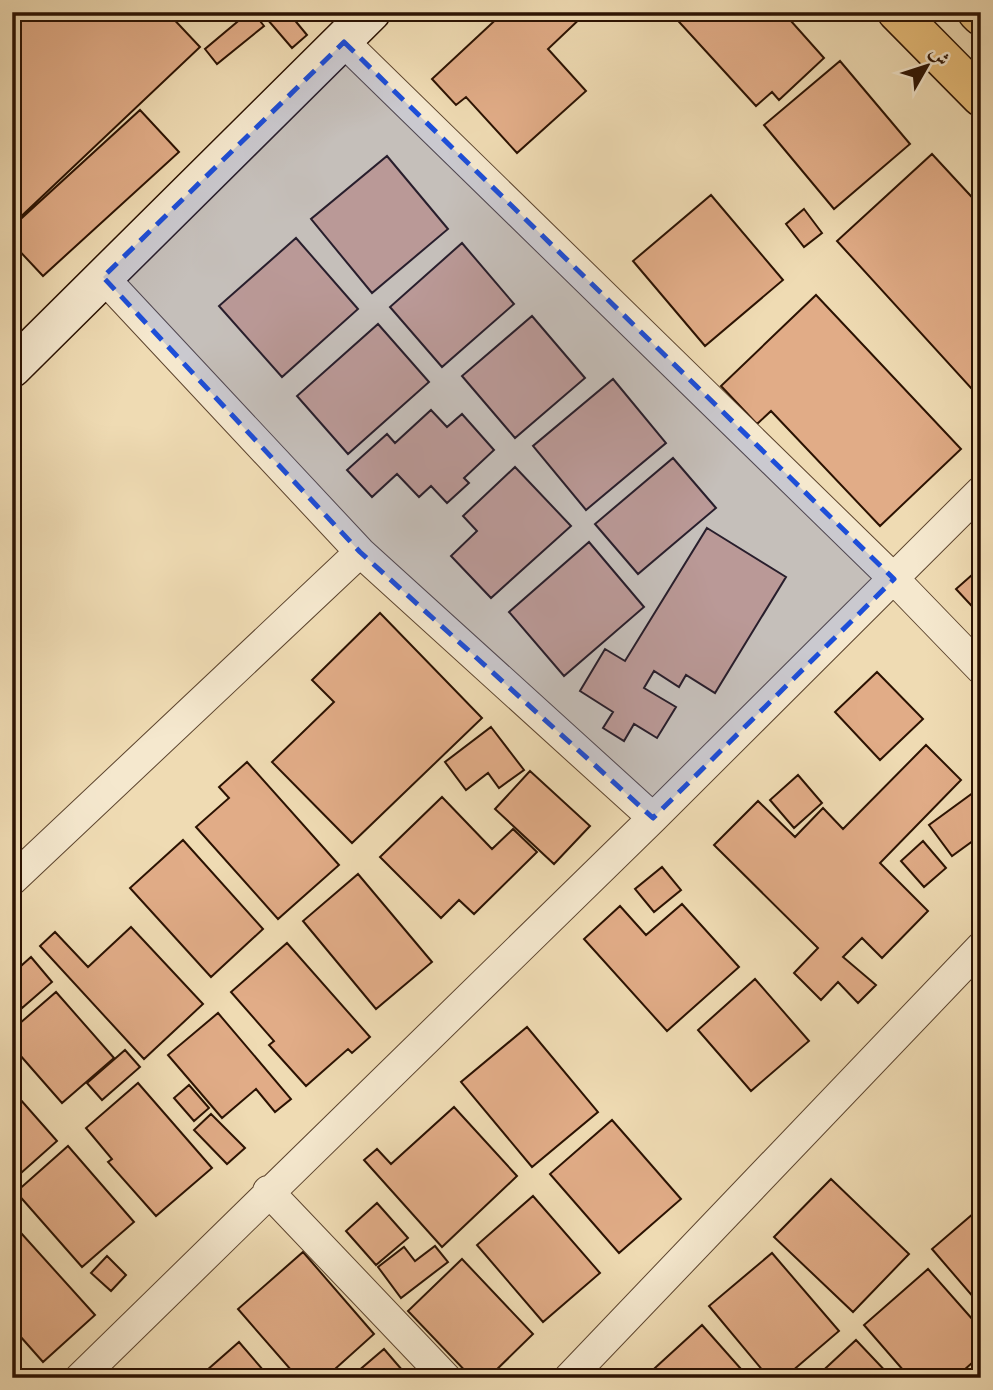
<svg xmlns="http://www.w3.org/2000/svg" width="993" height="1390" viewBox="0 0 993 1390" font-family="Cardo,Amiri,serif">
<style>
.building{fill:#e1ac87;stroke:#2b1202;stroke-width:2}
.lines{fill:none;stroke-linecap:round;stroke-linejoin:round}
.street-casing{stroke:#5c442e;stroke-width:32}
.secondary-casing{stroke:#2b1202;stroke-width:41}
.primary-casing{stroke:#2b1202;stroke-width:41}
.street{stroke:#f5e8ce;stroke-width:30}
.secondary{stroke:#f5e8ce;stroke-width:38}
.primary{stroke:#e8be7a;stroke-width:38}
.marked{fill:#1d4ed8;fill-opacity:0.2;stroke:#1d4ed8;stroke-width:5;stroke-dasharray:14 9;stroke-linejoin:round}
</style>
<rect width="100%" height="100%" fill="#efdbb3"/>
<filter id="stains"><feTurbulence type="fractalNoise" baseFrequency=".00286" numOctaves="4"/><feColorMatrix values="0 0 0 0 .2 0 0 0 0 .09 0 0 0 0 .02 0 0 0 .5 -.17"/></filter>
<radialGradient id="worn" r=".72"><stop offset=".6" stop-color="#630" stop-opacity="0"/><stop offset="1" stop-color="#630" stop-opacity=".3"/></radialGradient>
<path class="building" d="M 12,12 L 167,12 L 200,47 L 12,225 Z
M 249,12 L 253,12 L 264,26 L 217,64 L 205,49 Z
M 261,12 L 288,12 L 307,35 L 292,48 Z
M 504,12 L 587,12 L 548,49 L 586,91 L 517,153 L 466,97 L 456,105 L 432,79 Z
M 670,12 L 783,12 L 824,58 L 779,100 L 772,92 L 756,106 Z
M 840,61 L 910,144 L 834,209 L 764,125 Z
M 140,110 L 179,152 L 43,276 L 12,243 L 12,227 Z
M 932,154 L 981,207 L 981,399 L 837,241 Z
M 387,156 L 448,229 L 372,293 L 311,219 Z
M 711,195 L 783,280 L 705,346 L 633,261 Z
M 804,209 L 822,233 L 804,247 L 786,224 Z
M 296,238 L 358,309 L 282,377 L 219,306 Z
M 462,243 L 514,304 L 442,367 L 390,307 Z
M 816,295 L 961,449 L 880,526 L 771,411 L 757,424 L 721,386 Z
M 532,316 L 585,378 L 515,438 L 462,376 Z
M 378,324 L 429,382 L 348,454 L 297,396 Z
M 613,379 L 666,443 L 586,510 L 533,446 Z
M 431,410 L 447,427 L 462,414 L 494,450 L 464,478 L 469,483 L 447,503 L 431,486 L 419,497 L 397,474 L 372,497 L 347,470 L 387,434 L 395,443 Z
M 673,458 L 716,508 L 638,574 L 595,524 Z
M 515,467 L 571,526 L 491,598 L 451,556 L 477,531 L 463,516 Z
M 707,528 L 786,577 L 715,693 L 686,675 L 679,687 L 654,671 L 644,688 L 676,707 L 657,738 L 634,724 L 624,741 L 603,728 L 613,712 L 580,691 L 605,649 L 625,661 Z
M 589,542 L 644,607 L 564,676 L 509,612 Z
M 981,567 L 981,616 L 956,589 Z
M 380,613 L 482,718 L 352,843 L 272,762 L 334,702 L 312,680 Z
M 877,672 L 923,719 L 880,760 L 835,712 Z
M 491,727 L 524,770 L 499,788 L 488,773 L 466,790 L 445,762 Z
M 926,745 L 961,780 L 880,863 L 928,911 L 882,958 L 862,938 L 843,957 L 876,985 L 858,1003 L 838,982 L 821,1000 L 794,973 L 818,948 L 714,845 L 758,801 L 795,837 L 823,808 L 843,829 Z
M 247,762 L 339,865 L 278,919 L 196,827 L 229,798 L 219,787 Z
M 530,771 L 590,826 L 554,864 L 495,809 Z
M 798,775 L 822,803 L 794,828 L 770,800 Z
M 981,787 L 981,835 L 952,856 L 929,825 Z
M 442,797 L 492,849 L 513,829 L 537,852 L 474,914 L 459,900 L 441,918 L 380,857 Z
M 183,840 L 263,929 L 211,977 L 130,888 Z
M 923,841 L 946,868 L 924,887 L 901,861 Z
M 662,867 L 681,890 L 654,912 L 635,889 Z
M 358,874 L 432,962 L 376,1009 L 303,921 Z
M 682,904 L 739,967 L 667,1031 L 584,939 L 620,906 L 646,935 Z
M 131,927 L 203,1004 L 144,1059 L 40,946 L 55,932 L 88,967 Z
M 287,943 L 370,1037 L 352,1053 L 348,1049 L 306,1086 L 269,1045 L 274,1041 L 231,992 Z
M 31,957 L 52,982 L 22,1008 L 12,997 L 12,974 Z
M 755,979 L 809,1041 L 751,1091 L 698,1030 Z
M 56,992 L 114,1058 L 62,1103 L 12,1046 L 12,1030 Z
M 218,1013 L 291,1099 L 275,1112 L 256,1089 L 222,1118 L 168,1055 Z
M 527,1027 L 598,1112 L 532,1167 L 461,1082 Z
M 125,1050 L 140,1067 L 102,1100 L 87,1083 Z
M 138,1083 L 212,1168 L 156,1216 L 108,1162 L 112,1159 L 86,1128 Z
M 189,1085 L 209,1108 L 194,1121 L 174,1098 Z
M 12,1090 L 57,1141 L 12,1181 Z
M 454,1107 L 517,1176 L 442,1247 L 364,1160 L 377,1149 L 391,1164 Z
M 211,1114 L 245,1148 L 227,1164 L 194,1130 Z
M 612,1120 L 681,1199 L 619,1253 L 550,1174 Z
M 68,1146 L 134,1222 L 82,1267 L 16,1192 Z
M 831,1179 L 909,1254 L 853,1312 L 774,1237 Z
M 533,1196 L 600,1273 L 543,1322 L 477,1245 Z
M 377,1203 L 408,1238 L 376,1265 L 346,1231 Z
M 981,1207 L 981,1306 L 932,1249 Z
M 12,1223 L 95,1315 L 43,1362 L 12,1327 Z
M 435,1246 L 448,1262 L 401,1298 L 378,1267 L 404,1247 L 415,1261 Z
M 303,1252 L 374,1334 L 325,1378 L 298,1378 L 238,1309 Z
M 772,1253 L 839,1331 L 784,1378 L 769,1378 L 709,1306 Z
M 107,1256 L 126,1275 L 111,1291 L 91,1273 Z
M 462,1259 L 533,1334 L 488,1378 L 472,1378 L 408,1311 Z
M 928,1269 L 981,1329 L 981,1355 L 955,1378 L 910,1378 L 864,1325 Z
M 702,1325 L 749,1378 L 644,1378 Z
M 856,1340 L 892,1378 L 815,1378 Z
M 239,1342 L 270,1378 L 198,1378 Z
M 384,1349 L 409,1378 L 350,1378 Z"/>
<g class="lines">
<g class="street-casing">
<path id="street" d="M 344,42 L 894,579 L 981,669
M 103,277 L 360,552 L 653,818
M 12,880 L 360,552
M 268,1191 L 446,1378
M 80,1378 L 653,818 L 981,491
M 569,1378 L 981,947"/>
</g>
<g class="secondary-casing">
<path id="secondary" d="M 12,368 L 371,12"/>
</g>
<g class="primary-casing">
<path id="primary" d="M 897,12 L 981,97
M 977,12 L 981,16"/>
</g>
<use href="#street" class="street"/>
<use href="#secondary" class="secondary"/>
<use href="#primary" class="primary"/>
</g>
<path class="marked" d="M 344,42 L 894,579 L 653,818 L 360,552 L 103,277 Z"/>
<rect width="993" height="1390" fill="none" stroke="#efdbb3" stroke-width="42"/>
<rect x="14" y="14" width="965" height="1362" fill="none" stroke="#2b1202" stroke-width="3.5"/>
<rect x="21" y="21" width="951" height="1348" fill="none" stroke="#2b1202" stroke-width="2"/>
<g transform="translate(927 66) rotate(51)" stroke="#f5e8ce" stroke-width="5" paint-order="stroke">
<path d="M0-5L12 26L0 18L-12 26Z" fill="#2b1202"/>
<text y="-10" font-size="19" font-weight="bold" text-anchor="middle" fill="#2b1202">ش</text>
</g>
<rect width="100%" height="100%" filter="url(#stains)"/>
<rect width="100%" height="100%" fill="url(#worn)"/>
</svg>
